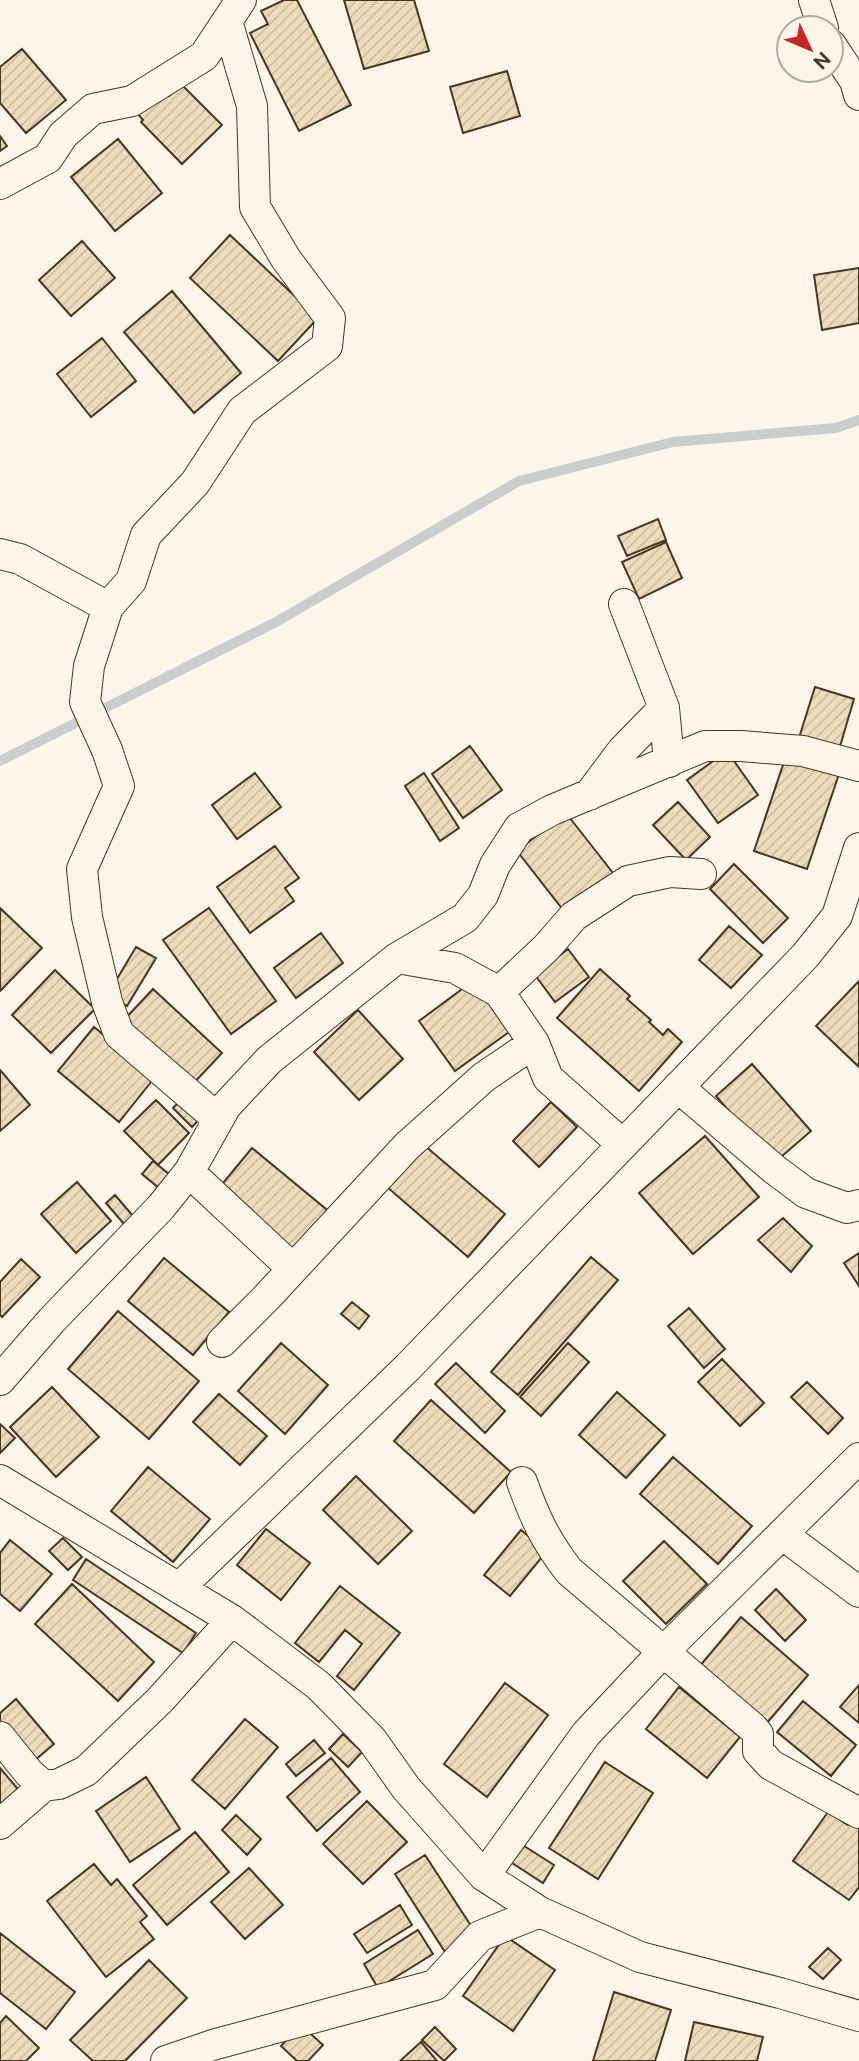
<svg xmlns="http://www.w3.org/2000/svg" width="859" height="2061" viewBox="0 0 859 2061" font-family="'Public Sans',sans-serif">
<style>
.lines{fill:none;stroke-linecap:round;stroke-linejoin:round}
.stream{stroke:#c9cecd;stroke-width:10}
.building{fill:url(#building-hatch);stroke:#4a3520;stroke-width:2}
.street-casing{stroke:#4a3520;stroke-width:32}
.street{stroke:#fbf6e9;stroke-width:30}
</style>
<defs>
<pattern id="building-hatch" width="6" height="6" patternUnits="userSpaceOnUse" patternTransform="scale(1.75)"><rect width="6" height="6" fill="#ecdcbc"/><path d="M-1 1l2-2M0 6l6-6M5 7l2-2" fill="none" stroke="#ccbda1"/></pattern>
</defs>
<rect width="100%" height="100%" fill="#fbf6e9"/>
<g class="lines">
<path class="stream" d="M 0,761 L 276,622 L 519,481 L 673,442 L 836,428 L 859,420"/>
</g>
<path class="building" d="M 284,0 L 297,0 L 351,105 L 299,131 L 250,33 L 268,24 L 261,11 Z
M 344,0 L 414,0 L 429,51 L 364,69 Z
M 22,49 L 66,100 L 26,133 L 0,103 L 0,67 Z
M 507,71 L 520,116 L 463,133 L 450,87 Z
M 181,84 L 222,125 L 182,164 L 141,122 L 143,120 L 137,113 L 162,88 L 169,96 Z
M 0,136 L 7,146 L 0,151 Z
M 118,139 L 162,193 L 115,231 L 71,177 Z
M 230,235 L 318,318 L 278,361 L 190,278 Z
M 82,241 L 115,278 L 71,316 L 39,280 Z
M 859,268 L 859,323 L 822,330 L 814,275 Z
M 172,291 L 241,373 L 194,413 L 124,332 Z
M 102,338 L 136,381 L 91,417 L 57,374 Z
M 658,519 L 666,540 L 627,556 L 618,536 Z
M 666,542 L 682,578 L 639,599 L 622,562 Z
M 815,687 L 854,699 L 838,753 L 798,741 Z
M 470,746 L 502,790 L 463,818 L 432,774 Z
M 727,751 L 758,795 L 718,823 L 687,780 Z
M 786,756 L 839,774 L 807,869 L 754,851 Z
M 255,773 L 281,807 L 237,839 L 212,805 Z
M 424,773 L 459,828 L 440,841 L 405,786 Z
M 678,802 L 710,837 L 686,860 L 653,825 Z
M 566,813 L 613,873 L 564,911 L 517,851 Z
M 275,846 L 299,878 L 285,888 L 294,901 L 250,933 L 217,887 Z
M 734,864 L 788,918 L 763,943 L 710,889 Z
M 0,908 L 42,948 L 0,991 Z
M 209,908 L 276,1001 L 231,1034 L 163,940 Z
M 729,926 L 762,955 L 731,988 L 699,960 Z
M 321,933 L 343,963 L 296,998 L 274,968 Z
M 136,947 L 156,958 L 127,1006 L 108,994 Z
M 568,949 L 589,977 L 555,1002 L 535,975 Z
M 600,969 L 630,996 L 627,999 L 651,1020 L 649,1022 L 663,1035 L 668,1029 L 682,1042 L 639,1091 L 557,1018 Z
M 55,970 L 95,1009 L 51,1053 L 12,1015 Z
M 473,981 L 509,1032 L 455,1071 L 419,1021 Z
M 859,981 L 859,1067 L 816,1026 Z
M 153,989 L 222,1053 L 190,1087 L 122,1022 Z
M 358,1010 L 403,1059 L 359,1100 L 314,1052 Z
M 94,1027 L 155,1077 L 119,1122 L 58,1071 Z
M 752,1064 L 811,1131 L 774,1163 L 716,1096 Z
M 0,1070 L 30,1105 L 0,1131 Z
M 186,1095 L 205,1113 L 192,1127 L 173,1108 Z
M 156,1100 L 189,1133 L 158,1165 L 124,1131 Z
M 551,1102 L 577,1127 L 539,1167 L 513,1141 Z
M 705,1136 L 759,1197 L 693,1254 L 639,1193 Z
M 424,1145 L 505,1214 L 468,1257 L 387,1187 Z
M 252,1148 L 332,1214 L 298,1256 L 218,1189 Z
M 153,1161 L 170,1175 L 159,1188 L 142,1174 Z
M 77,1182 L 111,1221 L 76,1253 L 41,1214 Z
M 115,1195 L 133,1216 L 124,1224 L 106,1203 Z
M 783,1218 L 812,1246 L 791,1272 L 758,1240 Z
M 859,1253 L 859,1286 L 844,1263 Z
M 591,1257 L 618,1280 L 518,1395 L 491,1372 Z
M 164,1258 L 229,1312 L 193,1355 L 128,1301 Z
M 21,1259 L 40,1277 L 2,1317 L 0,1315 L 0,1282 Z
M 352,1302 L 369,1316 L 359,1329 L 341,1314 Z
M 689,1308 L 725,1349 L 704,1368 L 668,1326 Z
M 118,1311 L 199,1381 L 149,1439 L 68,1369 Z
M 281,1343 L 328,1385 L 285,1434 L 238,1391 Z
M 568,1343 L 589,1362 L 541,1416 L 520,1397 Z
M 722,1359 L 764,1403 L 740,1426 L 698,1382 Z
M 456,1363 L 505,1411 L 485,1433 L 435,1384 Z
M 807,1382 L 843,1418 L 828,1434 L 791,1397 Z
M 52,1387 L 99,1437 L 56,1477 L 10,1427 Z
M 617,1392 L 665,1435 L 626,1478 L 579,1435 Z
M 219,1394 L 267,1436 L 240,1465 L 193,1422 Z
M 431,1400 L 511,1472 L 474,1513 L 394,1441 Z
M 0,1424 L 15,1438 L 0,1453 Z
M 673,1457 L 752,1526 L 718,1564 L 640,1494 Z
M 148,1467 L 210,1519 L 173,1562 L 111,1511 Z
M 356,1476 L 412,1531 L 378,1564 L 323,1510 Z
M 266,1529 L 310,1563 L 281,1600 L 237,1565 Z
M 521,1530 L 547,1551 L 510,1596 L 484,1575 Z
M 63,1538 L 82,1557 L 68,1570 L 49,1551 Z
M 10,1540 L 52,1574 L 20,1611 L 0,1594 L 0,1553 Z
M 664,1541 L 707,1584 L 666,1624 L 623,1581 Z
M 86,1559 L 196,1633 L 183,1653 L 73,1580 Z
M 72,1584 L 154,1662 L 118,1701 L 35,1624 Z
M 340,1586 L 400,1633 L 354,1690 L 337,1676 L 362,1644 L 345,1630 L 319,1662 L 295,1643 Z
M 776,1589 L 806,1620 L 785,1641 L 755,1610 Z
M 741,1617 L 808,1675 L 766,1724 L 699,1667 Z
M 505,1683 L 548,1715 L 487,1797 L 444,1764 Z
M 859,1685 L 859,1723 L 840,1707 Z
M 679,1687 L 740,1737 L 707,1778 L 646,1729 Z
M 16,1699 L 54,1744 L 34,1761 L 0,1722 L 0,1713 Z
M 803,1701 L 856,1745 L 831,1776 L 777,1732 Z
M 245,1719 L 278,1747 L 225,1809 L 192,1780 Z
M 343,1734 L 362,1752 L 348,1767 L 329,1749 Z
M 314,1740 L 325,1753 L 296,1776 L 286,1764 Z
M 331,1758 L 360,1792 L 317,1831 L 287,1797 Z
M 605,1762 L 653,1793 L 598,1879 L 549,1848 Z
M 0,1768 L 22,1794 L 0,1813 Z
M 146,1777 L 180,1829 L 130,1862 L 96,1811 Z
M 367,1801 L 407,1842 L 363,1884 L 323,1844 Z
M 828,1812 L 848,1825 L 851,1820 L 859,1826 L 859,1887 L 849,1900 L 793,1861 Z
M 236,1815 L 261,1839 L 247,1855 L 222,1830 Z
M 195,1832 L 229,1872 L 167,1925 L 133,1885 Z
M 521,1844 L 554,1865 L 543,1883 L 509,1861 Z
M 425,1855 L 475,1932 L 445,1952 L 395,1874 Z
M 94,1864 L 111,1885 L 117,1879 L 147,1916 L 140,1922 L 154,1939 L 106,1977 L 47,1901 Z
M 249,1868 L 283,1905 L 245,1939 L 211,1902 Z
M 400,1905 L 412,1925 L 367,1953 L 354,1934 Z
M 418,1930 L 433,1954 L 378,1988 L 364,1964 Z
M 0,1933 L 75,1992 L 46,2029 L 0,1993 Z
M 505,1936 L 555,1970 L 513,2031 L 463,1996 Z
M 828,1948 L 841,1960 L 823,1979 L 809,1967 Z
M 149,1960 L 187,1998 L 125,2061 L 93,2061 L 70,2040 Z
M 614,1992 L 671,2010 L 655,2061 L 593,2061 Z
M 6,2016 L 39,2048 L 26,2061 L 0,2061 L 0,2023 Z
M 694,2022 L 763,2037 L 757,2061 L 685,2061 Z
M 301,2025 L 323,2045 L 308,2061 L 297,2061 L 281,2046 Z
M 435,2027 L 456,2049 L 444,2061 L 422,2040 Z
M 421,2042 L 437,2061 L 400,2061 Z"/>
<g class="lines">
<g class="street-casing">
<path id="street" d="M 814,0 L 823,28
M 831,45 L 855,81 L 859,95
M 0,184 L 48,158 L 63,135 L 93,109 L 132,101 L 204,56 L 241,0
M 0,554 L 20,559 L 108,607
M 624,604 L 664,708 L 669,762
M 589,795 L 622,751 L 664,708
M 397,958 L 455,968 L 499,992 L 534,1043 L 548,1078 L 622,1144
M 499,992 L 546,948 L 574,916 L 628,881 L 670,872 L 701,874
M 678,1087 L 774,1169 L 806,1193 L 847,1208 L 859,1205
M 218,1119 L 119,1034 L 107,1002 L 87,917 L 82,869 L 119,786 L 107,750 L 85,702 L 89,666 L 108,607 L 131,581 L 146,535 L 195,483 L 242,411 L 327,346 L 330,318 L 286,259 L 255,207 L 252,106 L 227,21
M 189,1172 L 293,1269
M 222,1342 L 267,1297 L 407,1146 L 484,1077 L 534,1043
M 0,1380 L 52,1320 L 161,1207 L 189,1172 L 226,1106 L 269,1060 L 397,958 L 465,918 L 483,895 L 495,865 L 519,828 L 552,810 L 705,746 L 741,746 L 803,751 L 859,766
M 0,1480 L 232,1620 L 319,1686 L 372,1740 L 406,1788 L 484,1876 L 540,1912 L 640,1957 L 780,1993 L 859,2016
M 522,1482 C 535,1518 545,1540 569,1571 L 753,1728 L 758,1734 L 758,1751 L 771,1765 L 859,1813
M 782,1534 L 859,1592
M 179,1588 L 407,1368 L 805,956 L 837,916 L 859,848
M 0,1737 L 29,1773 L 44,1786
M 0,1824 L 44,1786 L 59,1784 L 86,1771 L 160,1700 L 232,1620
M 484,1876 L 586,1734 L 662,1653 L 859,1458
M 166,2061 L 216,2044 L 435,1985 L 480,1936 L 540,1912"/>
</g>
<use href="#street" class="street"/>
</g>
<g transform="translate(810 49) rotate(134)"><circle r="33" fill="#fbf6e9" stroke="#b4a999" stroke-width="2"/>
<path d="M0-5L12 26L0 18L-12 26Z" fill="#c62828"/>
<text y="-10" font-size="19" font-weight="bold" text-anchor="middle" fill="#4a3520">N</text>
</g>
</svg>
